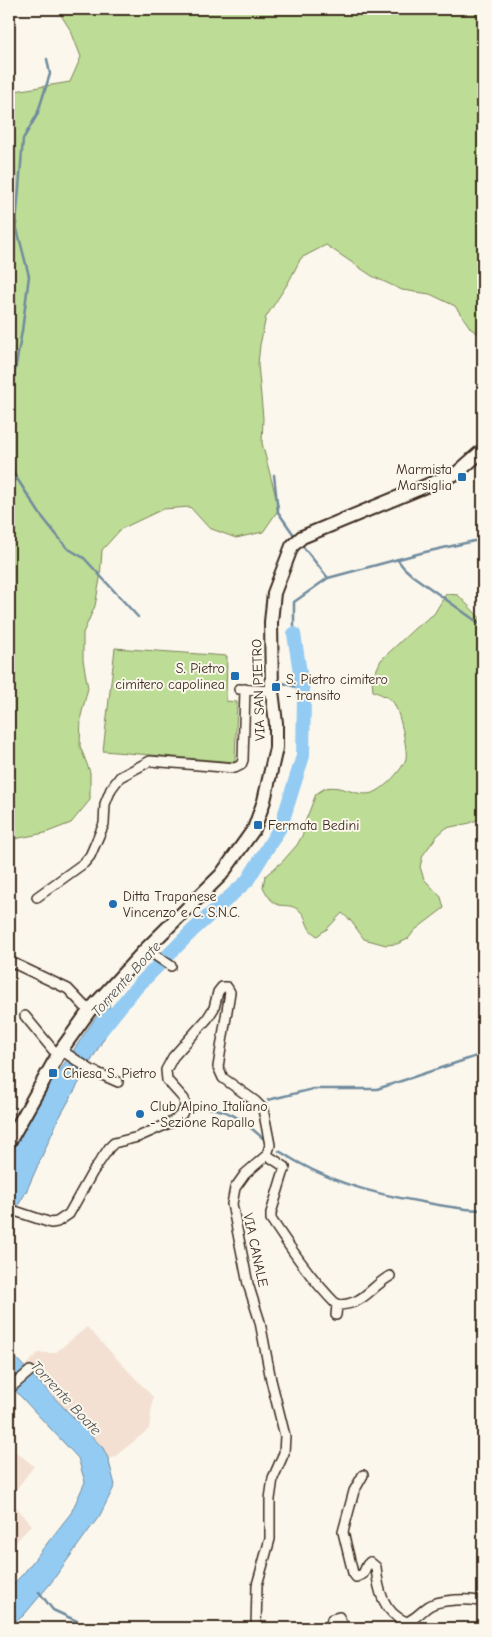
<svg xmlns="http://www.w3.org/2000/svg" width="492" height="1637" viewBox="0 0 492 1637" font-family="'Comic Neue',sans-serif">
<style>
.built{fill:#f3e0d2}
.green{fill:#bddc95;stroke:#7c835a}
.water{fill:#94cbf3;stroke:#708b9e}
.lines{fill:none;stroke-linecap:round;stroke-linejoin:round}
.stream{stroke:#708b9e;stroke-width:2.5}
.river{stroke:#94cbf3;stroke-width:14}
.street-casing{stroke:#3b2a1e;stroke-width:12}
.secondary-casing{stroke:#3b2a1e;stroke-width:16}
.street{stroke:#fbf7ec;stroke-width:9}
.secondary{stroke:#fbf7ec;stroke-width:12}
.poi-dot{fill:#1f6fb2;stroke:#fbf7ec;stroke-width:2}
.labels{text-anchor:middle;stroke-width:4;stroke-linejoin:round;paint-order:stroke}
.poi-label{font-size:14px;fill:#3b2a1e;stroke:#fbf7ec;text-anchor:start}
.street-label{font-size:14px;fill:#3b2a1e;stroke:#fbf7ec}
.water-label{font-size:15px;font-style:italic;fill:#515253;stroke:#fbf7ec}
</style>
<rect width="100%" height="100%" fill="#fbf7ec"/>
<filter id="ink" filterUnits="userSpaceOnUse"><feTurbulence type="fractalNoise" baseFrequency=".02" numOctaves="2"/><feDisplacementMap in="SourceGraphic" scale="10" xChannelSelector="R" yChannelSelector="G"/><feConvolveMatrix kernelMatrix="1 2 1 2 8 2 1 2 1" color-interpolation-filters="sRGB"/></filter>
<g filter="url(#ink)">
<path class="built" d="M 87,1327 L 153,1397 L 149,1429 L 113,1458 L 108,1458 L 103,1448 L 24,1367 L 38,1353 L 55,1353 Z
M 9,1446 L 34,1466 L 9,1499 L 32,1525 L 9,1549 Z"/>
<path class="green" d="M 57,9 L 483,9 L 483,337 L 471,329 L 455,306 L 430,294 L 402,290 L 372,276 L 326,245 L 301,258 L 288,283 L 266,317 L 260,345 L 258,364 L 263,418 L 262,443 L 279,509 L 263,532 L 236,538 L 209,528 L 190,507 L 163,509 L 121,529 L 102,550 L 100,579 L 95,606 L 83,633 L 83,660 L 88,688 L 81,716 L 80,746 L 90,772 L 90,800 L 71,823 L 45,833 L 9,840 L 9,99 L 15,91 L 70,82 L 81,57 L 71,31 Z
M 446,594 L 458,595 L 483,621 L 483,817 L 470,823 L 446,828 L 437,836 L 423,855 L 420,867 L 424,879 L 441,897 L 444,908 L 415,930 L 408,939 L 397,944 L 386,945 L 364,939 L 351,921 L 342,913 L 327,929 L 317,936 C 315,934 310,931 309,928 C 305,921 306,916 300,911 C 284,898 278,917 263,887 L 265,876 L 282,862 L 297,845 L 303,834 L 305,822 L 316,794 C 319,792 323,789 326,788 C 342,784 359,799 375,792 C 385,788 404,768 406,758 C 408,750 399,709 393,702 C 389,697 380,694 373,691 L 372,680 L 381,660 L 415,628 L 434,614 Z
M 115,648 L 227,656 L 226,701 L 237,702 L 235,762 L 103,751 Z"/>
<path class="water" d="M 108,999 L 113,1022 L 58,1120 L 26,1192 L 9,1221 L 9,1155 L 50,1085 Z
M 9,1351 L 103,1448 L 108,1458 L 115,1485 L 100,1515 L 50,1584 L 24,1615 L 9,1627 L 9,1588 L 23,1574 L 71,1513 L 85,1482 L 78,1458 L 9,1384 Z"/>
<g class="lines">
<path class="stream" d="M 9,432 L 11,425 L 14,376 L 22,331 L 29,276 L 16,225 L 23,139 L 37,115 L 50,74 L 47,59
M 9,453 L 14,474 L 40,514 L 67,548 L 84,558 L 138,617
M 274,475 L 278,512 L 296,538
M 301,544 L 328,578
M 397,559 L 404,568 L 413,576 L 483,626
M 294,634 L 294,602 L 328,578 L 421,553 L 483,539
M 277,681 L 302,689
M 268,1100 L 313,1089 L 377,1089 L 483,1054
M 195,1107 C 229,1107 241,1119 265,1140
M 279,1151 C 325,1181 369,1193 422,1202 C 443,1206 463,1210 483,1210
M 39,1592 L 53,1610 L 92,1628
M 473,1628 L 474,1627"/>
<path class="river" d="M 100,1032 L 132,992 L 192,931 L 247,881 L 281,826 L 303,756 L 304,698 L 294,634"/>
<g class="street-casing">
<path id="street" d="M 239,689 L 272,691
M 37,897 L 84,863 L 90,856 L 104,824 L 105,804 L 111,789 L 120,777 L 150,761 L 235,768 L 241,765 L 243,760 L 245,689
M 146,949 L 171,966
M 9,961 L 68,989 L 89,1011
M 25,1016 L 53,1050 L 67,1054 L 91,1070 L 118,1082
M 267,1155 L 285,1167 L 271,1213 L 271,1219 C 291,1249 311,1279 337,1305 L 336,1315
M 9,1209 L 51,1223 L 57,1222 L 69,1214 L 92,1173 L 109,1148 L 114,1143 L 138,1137 L 172,1122 L 182,1114 L 185,1106 L 184,1099 L 167,1080 L 166,1070 L 173,1057 L 207,1019 L 214,1008 L 218,992 L 222,987 L 227,987 L 230,992 L 218,1067 L 223,1078 L 255,1101 L 263,1109 L 270,1145 L 267,1155 L 245,1174 L 235,1188 L 232,1204 L 248,1284 L 260,1322 L 271,1380 L 285,1436 L 284,1453 L 273,1478 L 270,1499 L 270,1539 L 257,1585 L 256,1628
M 337,1305 C 364,1305 369,1288 390,1276
M 9,1389 L 30,1371
M 363,1475 L 354,1491 L 343,1532 L 353,1573 L 356,1577 L 363,1574 L 367,1565 L 370,1562 L 376,1567 C 378,1590 383,1612 406,1622 C 416,1619 420,1612 429,1606 C 438,1600 473,1597 483,1603
M 330,1628 L 332,1619 L 339,1617 L 345,1628"/>
</g>
<g class="secondary-casing">
<path id="secondary" d="M 9,1142 L 59,1053 L 89,1011 L 146,949 L 221,875 L 254,829 L 264,801 L 276,748 L 276,723 L 272,691 L 271,622 L 274,593 L 292,546 L 302,537 L 457,473 L 483,450"/>
</g>
<use href="#street" class="street"/>
<use href="#secondary" class="secondary"/>
</g>
</g>
<g class="poi-dot">
<rect x="457" y="472" width="10" height="10" rx="2.5"/>
<rect x="230" y="671" width="10" height="10" rx="2.5"/>
<rect x="271" y="682" width="10" height="10" rx="2.5"/>
<rect x="253" y="820" width="10" height="10" rx="2.5"/>
<circle cx="113" cy="904" r="5"/>
<rect x="48" y="1068" width="10" height="10" rx="2.5"/>
<circle cx="140" cy="1114" r="5"/>
</g>
<g class="labels">
<g class="poi-label">
<text x="452" y="474" text-anchor="end">Marmista<tspan x="452" dy="16">Marsiglia</tspan></text>
<text x="225" y="673" text-anchor="end">S. Pietro<tspan x="225" dy="16">cimitero capolinea</tspan></text>
<text x="286" y="684">S. Pietro cimitero<tspan x="286" dy="16">- transito</tspan></text>
<text x="268" y="830">Fermata Bedini</text>
<text x="123" y="901">Ditta Trapanese<tspan x="123" dy="16">Vincenzo e C. S.N.C.</tspan></text>
<text x="63" y="1078">Chiesa S. Pietro</text>
<text x="150" y="1111">Club Alpino Italiano<tspan x="150" dy="16">- Sezione Rapallo</tspan></text>
</g>
<g class="street-label">
<text transform="translate(258 690) rotate(-92)" y="5">VIA SAN PIETRO</text>
<text transform="translate(256 1250) rotate(78)" y="5">VIA CANALE</text>
</g>
<g class="water-label">
<text transform="translate(126 979) rotate(-48)" y="5">Torrente Boate</text>
<text transform="translate(66 1398) rotate(47)" y="5">Torrente Boate</text>
</g>
</g>
<rect width="492" height="1637" fill="none" stroke="#fbf7ec" stroke-width="30"/>
<rect x="15" y="15" width="462" height="1607" fill="none" stroke="#3b2a1e" stroke-width="2" filter="url(#ink)"/>
</svg>
